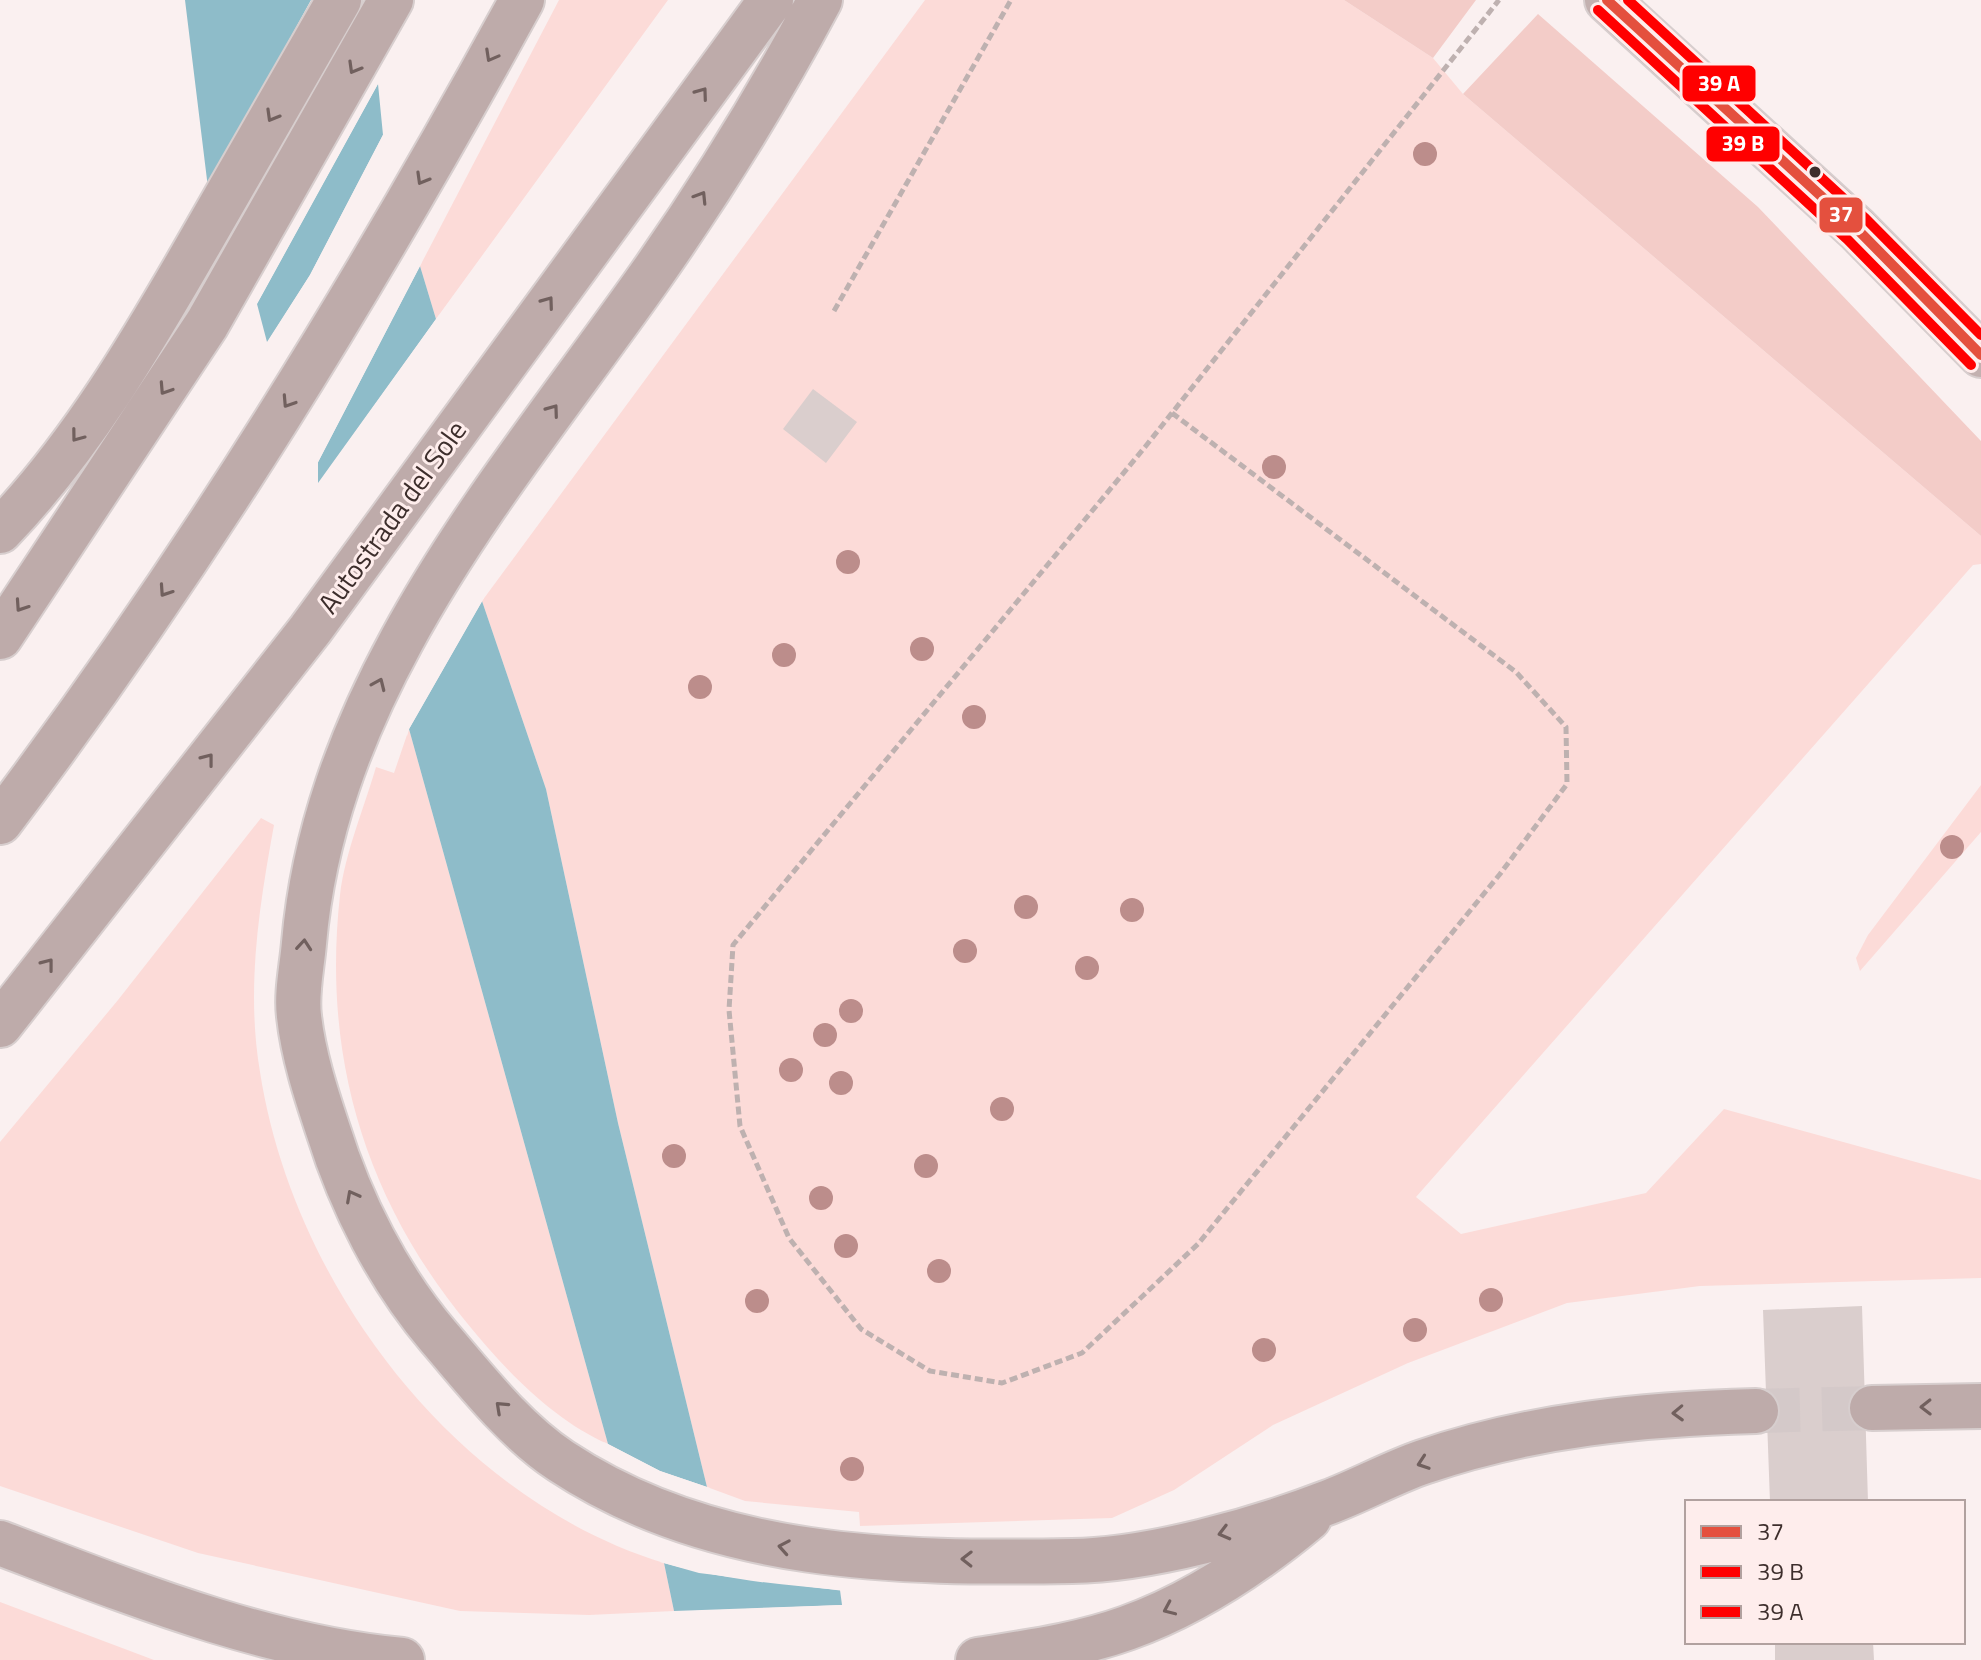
<svg xmlns="http://www.w3.org/2000/svg" width="1981" height="1660" viewBox="0 0 1981 1660" font-family="'Titillium Web',sans-serif">
<style>
.green{fill:#fcdbd8}
.forest{fill:#f3ccc8}
.water{fill:#8ebcc9}
.pier{fill:#faf0f0}
.building{fill:#dacecd}
.lines{fill:none;stroke-linecap:round;stroke-linejoin:round}
.highway-tunnel{stroke:#d4c9c9;stroke-width:44;stroke-dasharray:44 22;stroke-linecap:butt}
.major-casing{stroke:#d7cece;stroke-width:48}
.highway-casing{stroke:#d7cece;stroke-width:48}
.path{stroke:#beb1b0;stroke-width:5;stroke-dasharray:8 4;stroke-linecap:butt}
.major{stroke:#c3b1b0;stroke-width:44}
.highway{stroke:#beabaa;stroke-width:44}
.bus-1-casing{stroke:#feedec;stroke-width:16}
.bus-2-casing{stroke:#feedec;stroke-width:16}
.bus-3-casing{stroke:#feedec;stroke-width:16}
.bus-1{stroke:#e4503e;stroke-width:10}
.bus-2{stroke:#f00;stroke-width:10}
.bus-3{stroke:#f00;stroke-width:10}
.tree{fill:#bc8d8b}
.oneway{stroke:#71605e}
.bus-dot{fill:#3d2e2c;stroke:#feedec;stroke-width:3}
.labels{text-anchor:middle;stroke-width:6;stroke-linejoin:round;paint-order:stroke}
.street-label{font-size:28px;fill:#3d2e2c;stroke:#feedec}
.line-badge{stroke:#feedec;stroke-width:3}
.badge-label{font-size:22px;text-anchor:middle;font-weight:bold;fill:#fff}
</style>
<rect width="100%" height="100%" fill="#faf0f0"/>
<path class="green" d="M 559,0 L 668,0 L 436,319 L 420,266 Z
M 925,0 L 1344,0 L 1433,58 L 1463,94 L 1981,536 L 1981,564 L 1973,565 L 1416,1197 L 1461,1234 L 1646,1193 L 1724,1109 L 1981,1180 L 1981,1278 L 1700,1286 L 1567,1303 L 1408,1363 L 1273,1425 L 1174,1490 L 1112,1518 L 860,1526 L 859,1512 L 745,1501 L 707,1487 L 618,1123 L 546,789 L 482,601 Z
M 409,729 L 608,1444 C 553,1420 505,1370 467,1323 C 365,1199 322,1056 340,895 C 345,853 364,808 376,767 L 394,773 Z
M 1981,785 L 1981,832 L 1860,971 L 1856,958 L 1868,935 Z
M 261,818 L 274,825 C 259,907 246,989 260,1072 C 293,1284 454,1499 664,1563 L 674,1611 L 589,1615 L 460,1611 L 198,1553 L 0,1486 L 0,1142 L 118,1000 Z
M 0,1602 L 154,1660 L 0,1660 Z"/>
<path class="forest" d="M 1344,0 L 1476,0 L 1433,58 Z
M 1538,14 L 1758,207 L 1981,441 L 1981,536 L 1463,94 Z"/>
<path class="water" d="M 185,0 L 311,0 L 208,188 Z
M 378,84 L 383,135 L 310,275 L 267,342 L 257,304 Z
M 420,266 L 436,319 L 318,483 L 318,462 Z
M 482,601 L 546,789 L 618,1123 L 707,1487 L 660,1471 L 608,1444 L 409,729 Z
M 664,1563 C 721,1579 780,1585 840,1590 L 842,1605 L 674,1611 Z"/>
<path class="pier" d="M 379,80 L 380,80 L 254,309 L 253,302 L 374,82 Z
M 386,129 L 387,137 L 313,277 L 270,344 L 265,346 L 310,275 Z
M 422,262 L 420,266 L 314,470 L 314,460 L 416,264 Z
M 439,315 L 439,321 L 321,486 L 316,487 Z
M 484,598 L 409,729 L 407,736 L 405,727 L 479,599 Z
M 604,1442 L 660,1471 L 710,1488 L 706,1491 L 659,1475 L 606,1447 Z
M 664,1559 L 700,1569 L 840,1586 L 844,1591 L 699,1573 L 660,1562 Z
M 842,1605 L 846,1605 L 842,1609 L 674,1615 L 670,1612 Z"/>
<path class="building" d="M 813,389 L 857,422 L 826,463 L 783,429 Z
M 1862,1306 L 1868,1502 L 1770,1502 L 1763,1310 Z
M 1775,1642 L 1873,1642 L 1874,1660 L 1775,1660 Z"/>
<g class="lines">
<path class="highway-tunnel" d="M 1756,1411 L 1872,1408"/>
<g class="major-casing">
<path id="major" d="M 1607,0 L 1857,229 L 1981,355"/>
</g>
<g class="highway-casing">
<path id="highway" d="M 820,0 C 770,94 712,188 651,275 C 506,481 327,681 304,943 C 302,967 296,993 299,1016 C 303,1054 316,1094 328,1130 C 351,1204 388,1277 438,1336 C 475,1379 513,1429 561,1461 C 712,1561 898,1564 1072,1561 C 1150,1560 1256,1530 1329,1502 C 1361,1490 1391,1473 1423,1462 C 1530,1425 1644,1414 1756,1411
M 0,531 C 81,447 142,343 200,242 C 246,161 293,81 339,0
M 0,637 L 207,324 L 391,0
M 0,822 C 196,563 366,285 522,0
M 0,1025 L 310,630 L 771,0
M 1872,1408 L 1981,1406
M 0,1543 C 129,1592 263,1647 402,1660
M 978,1660 C 1028,1652 1080,1645 1127,1628 C 1194,1604 1254,1564 1309,1518"/>
</g>
<path class="path" d="M 834,311 L 1011,0
M 1172,413 L 1516,672 L 1566,727 L 1567,784 L 1500,874 L 1198,1244 L 1082,1353 L 1002,1383 L 930,1371 L 861,1329 L 789,1238 L 740,1126 L 729,1010 L 733,945 L 1145,447 L 1499,0"/>
<use href="#major" class="major"/>
<use href="#highway" class="highway"/>
<g class="bus-1-casing">
<path id="bus-1" d="M 1607,0 L 1857,229 L 1981,355"/>
</g>
<g class="bus-2-casing">
<path id="bus-2" d="M 1598,10 L 1847,239 L 1971,365"/>
</g>
<g class="bus-3-casing">
<path id="bus-3" d="M 1628,0 L 1866,219 L 1981,335"/>
</g>
<use href="#bus-1" class="bus-1"/>
<use href="#bus-2" class="bus-2"/>
<use href="#bus-3" class="bus-3"/>
</g>
<g class="tree">
<circle cx="1425" cy="154" r="12"/>
<circle cx="1274" cy="467" r="12"/>
<circle cx="848" cy="562" r="12"/>
<circle cx="922" cy="649" r="12"/>
<circle cx="784" cy="655" r="12"/>
<circle cx="700" cy="687" r="12"/>
<circle cx="974" cy="717" r="12"/>
<circle cx="1952" cy="847" r="12"/>
<circle cx="1026" cy="907" r="12"/>
<circle cx="1132" cy="910" r="12"/>
<circle cx="965" cy="951" r="12"/>
<circle cx="1087" cy="968" r="12"/>
<circle cx="851" cy="1011" r="12"/>
<circle cx="825" cy="1035" r="12"/>
<circle cx="791" cy="1070" r="12"/>
<circle cx="841" cy="1083" r="12"/>
<circle cx="1002" cy="1109" r="12"/>
<circle cx="674" cy="1156" r="12"/>
<circle cx="926" cy="1166" r="12"/>
<circle cx="821" cy="1198" r="12"/>
<circle cx="846" cy="1246" r="12"/>
<circle cx="939" cy="1271" r="12"/>
<circle cx="1491" cy="1300" r="12"/>
<circle cx="757" cy="1301" r="12"/>
<circle cx="1415" cy="1330" r="12"/>
<circle cx="1264" cy="1350" r="12"/>
<circle cx="852" cy="1469" r="12"/>
</g>
<defs><path id="oneway-chevron" d="M-2-3.5L2.5 0L-2 3.5" fill="none" stroke-width="1.6" stroke-linecap="round" stroke-linejoin="round" transform="scale(2)"/></defs>
<g class="oneway">
<use href="#oneway-chevron" transform="translate(491 56) rotate(119)"/>
<use href="#oneway-chevron" transform="translate(354 68) rotate(120)"/>
<use href="#oneway-chevron" transform="translate(702 93) rotate(-54)"/>
<use href="#oneway-chevron" transform="translate(272 116) rotate(120)"/>
<use href="#oneway-chevron" transform="translate(422 179) rotate(120)"/>
<use href="#oneway-chevron" transform="translate(701 197) rotate(-58)"/>
<use href="#oneway-chevron" transform="translate(548 302) rotate(-54)"/>
<use href="#oneway-chevron" transform="translate(165 389) rotate(123)"/>
<use href="#oneway-chevron" transform="translate(288 402) rotate(123)"/>
<use href="#oneway-chevron" transform="translate(553 410) rotate(-54)"/>
<use href="#oneway-chevron" transform="translate(77 436) rotate(127)"/>
<use href="#oneway-chevron" transform="translate(165 591) rotate(124)"/>
<use href="#oneway-chevron" transform="translate(21 606) rotate(124)"/>
<use href="#oneway-chevron" transform="translate(379 684) rotate(-66)"/>
<use href="#oneway-chevron" transform="translate(208 759) rotate(-52)"/>
<use href="#oneway-chevron" transform="translate(304 945) rotate(-85)"/>
<use href="#oneway-chevron" transform="translate(48 964) rotate(-52)"/>
<use href="#oneway-chevron" transform="translate(352 1196) rotate(-118)"/>
<use href="#oneway-chevron" transform="translate(501 1407) rotate(-137)"/>
<use href="#oneway-chevron" transform="translate(1926 1407) rotate(179)"/>
<use href="#oneway-chevron" transform="translate(1678 1413) rotate(178)"/>
<use href="#oneway-chevron" transform="translate(1423 1463) rotate(161)"/>
<use href="#oneway-chevron" transform="translate(1224 1533) rotate(165)"/>
<use href="#oneway-chevron" transform="translate(784 1547) rotate(-170)"/>
<use href="#oneway-chevron" transform="translate(967 1559) rotate(-179)"/>
<use href="#oneway-chevron" transform="translate(1169 1609) rotate(156)"/>
</g>
<circle class="bus-dot" cx="1815" cy="172" r="7"/>
<g class="labels">
<g class="street-label">
<text transform="translate(392 517) rotate(-54)" y="10">Autostrada del Sole</text>
</g>
</g>
<g class="line-badge">
<rect x="1681" y="64" width="76" height="39" rx="8" fill="#f00"/>
<rect x="1705" y="125" width="76" height="38" rx="8" fill="#f00"/>
<rect x="1818" y="196" width="46" height="38" rx="8" fill="#e4503e"/>
</g>
<g class="badge-label">
<text x="1719" y="91">39 A</text>
<text x="1743" y="151">39 B</text>
<text x="1841" y="222">37</text>
</g>
<rect x="1685" y="1500" width="280" height="144" fill="#feedec" stroke="#b1a19f" stroke-width="2"/>
<rect x="1701" y="1526" width="40" height="12" fill="#e4503e" stroke="#b1a19f" stroke-width="2"/>
<text x="1757" y="1540" font-size="24" fill="#3d2e2c">37</text>
<rect x="1701" y="1566" width="40" height="12" fill="#ff0000" stroke="#b1a19f" stroke-width="2"/>
<text x="1757" y="1580" font-size="24" fill="#3d2e2c">39 B</text>
<rect x="1701" y="1606" width="40" height="12" fill="#ff0000" stroke="#b1a19f" stroke-width="2"/>
<text x="1757" y="1620" font-size="24" fill="#3d2e2c">39 A</text>
</svg>
